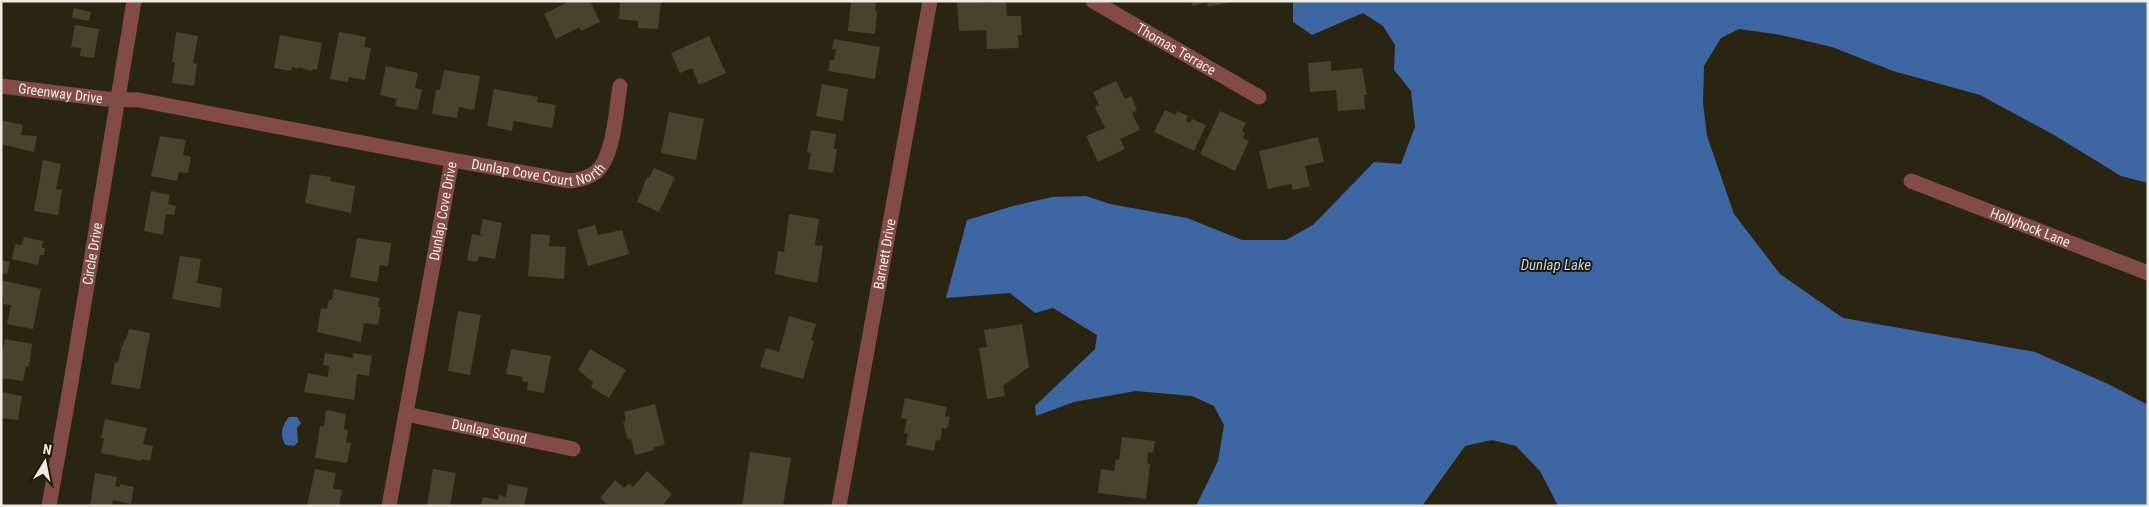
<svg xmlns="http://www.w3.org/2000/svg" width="2149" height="507" viewBox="0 0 2149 507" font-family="'Roboto Condensed',sans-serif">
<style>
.water{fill:#3d66a3}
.building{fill:#48432f}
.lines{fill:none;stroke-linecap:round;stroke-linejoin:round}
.minor{stroke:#824b48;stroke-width:15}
.labels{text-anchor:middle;stroke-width:4;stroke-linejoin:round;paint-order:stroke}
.street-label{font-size:14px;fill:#edeadf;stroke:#201b09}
.water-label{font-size:15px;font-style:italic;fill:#bad1f4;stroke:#201b09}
</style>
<rect width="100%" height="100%" fill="#2a2412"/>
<path class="water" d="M 1293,1 L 2148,1 L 2148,183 L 2121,176 L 2054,135 L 1980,95 L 1893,71 L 1832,47 L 1781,35 L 1739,29 L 1721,38 L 1704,66 L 1703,103 L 1707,136 L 1734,214 L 1780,274 L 1843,318 L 2035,352 L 2108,384 L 2148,405 L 2148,506 L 1558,506 L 1540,471 L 1516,446 L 1492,440 L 1465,446 L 1422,506 L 1196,506 L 1218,461 L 1224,425 L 1214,406 L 1192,396 L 1136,391 L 1074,402 L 1036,416 L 1035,406 L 1095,349 L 1097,335 L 1053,308 L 1035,313 L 1010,293 L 946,298 L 967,220 L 1013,206 L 1052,197 L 1086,196 L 1110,204 L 1187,218 L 1242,240 L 1286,240 L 1313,225 L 1374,162 L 1401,164 L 1415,127 L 1411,91 L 1394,70 L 1395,45 L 1383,26 L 1363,13 L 1312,35 L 1293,22 Z
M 289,417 L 297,417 L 301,423 L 297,428 L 298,442 L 294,446 L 286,445 C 279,436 282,425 289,417 Z"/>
<path class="building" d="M 570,1 L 590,1 L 600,22 L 581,31 L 580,27 L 556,39 L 544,14 Z
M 620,1 L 661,1 L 658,29 L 638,28 L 638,21 L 619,19 Z
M 851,1 L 876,1 L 875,11 L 877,11 L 875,34 L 848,31 Z
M 957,1 L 982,1 L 983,3 L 1006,2 L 1007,16 L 1021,16 L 1022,35 L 1018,35 L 1019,48 L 987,49 L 986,30 L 959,31 Z
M 1191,1 L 1230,1 L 1231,2 L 1208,7 L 1207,2 L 1193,6 Z
M 74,8 L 91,12 L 89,21 L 72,18 Z
M 75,25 L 99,29 L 94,58 L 80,56 L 81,48 L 71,47 Z
M 176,32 L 198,36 L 193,63 L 197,64 L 194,86 L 172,83 L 175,63 L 172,62 Z
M 339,32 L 366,37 L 364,47 L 371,48 L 365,80 L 349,77 L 348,82 L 330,79 Z
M 280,35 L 322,43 L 317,70 L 313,69 L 312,71 L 298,67 L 298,69 L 292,67 L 291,71 L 274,68 Z
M 709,36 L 726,73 L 699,85 L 692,68 L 680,73 L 671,53 Z
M 834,39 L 880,47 L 875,79 L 828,71 L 830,60 L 834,60 L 836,50 L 832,49 Z
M 1331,61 L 1331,71 L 1362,68 L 1367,95 L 1364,95 L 1365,109 L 1338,111 L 1336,90 L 1310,92 L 1308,63 Z
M 386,66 L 418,73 L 415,88 L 422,90 L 417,110 L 395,106 L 397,99 L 380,95 Z
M 444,70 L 480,76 L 474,110 L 459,107 L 457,118 L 432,114 L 436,90 L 440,90 Z
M 1116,81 L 1125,99 L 1131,96 L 1137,110 L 1132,113 L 1140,130 L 1120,139 L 1125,149 L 1098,162 L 1086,136 L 1105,128 L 1095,107 L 1099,105 L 1093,92 Z
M 822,84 L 848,89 L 843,121 L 816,116 Z
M 494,89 L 538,97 L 537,102 L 556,105 L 552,128 L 514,121 L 512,131 L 487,126 Z
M 1165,110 L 1176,115 L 1177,111 L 1188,116 L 1186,121 L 1190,123 L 1192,119 L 1206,125 L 1194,151 L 1154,132 Z
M 1220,111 L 1246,123 L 1242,131 L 1245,133 L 1243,138 L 1249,141 L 1235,171 L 1200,154 Z
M 669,112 L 704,119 L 696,160 L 661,153 Z
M 1,120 L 23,125 L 21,135 L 37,136 L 34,152 L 1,144 Z
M 811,130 L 836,134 L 834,149 L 837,149 L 833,173 L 808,169 L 811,153 L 807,152 Z
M 160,136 L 186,140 L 183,155 L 191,157 L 188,173 L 179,172 L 177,181 L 151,176 Z
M 1318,137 L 1324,162 L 1305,166 L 1310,186 L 1293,190 L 1291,184 L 1268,189 L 1259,151 Z
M 43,160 L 61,164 L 56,189 L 62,190 L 58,215 L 34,211 Z
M 654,168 L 675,177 L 659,212 L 637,202 L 647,177 L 649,178 Z
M 310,174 L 331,177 L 330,181 L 355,186 L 351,213 L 305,203 Z
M 151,191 L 170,195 L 168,204 L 176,206 L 174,215 L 166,214 L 163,235 L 144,231 Z
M 789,214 L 819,219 L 815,245 L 823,246 L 817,283 L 775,274 L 778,251 L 784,252 Z
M 483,219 L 502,223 L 495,259 L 479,256 L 477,262 L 467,260 L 472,234 L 482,236 L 480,233 Z
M 595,225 L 598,235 L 622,230 L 629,254 L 588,266 L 577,230 Z
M 531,234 L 550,235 L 549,246 L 566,247 L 564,279 L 528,276 Z
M 24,237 L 43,241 L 42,248 L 45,248 L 44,255 L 40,255 L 38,265 L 12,259 L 15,244 L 22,245 Z
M 357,238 L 391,243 L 388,266 L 380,265 L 377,282 L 350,277 Z
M 180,256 L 201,259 L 197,283 L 222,288 L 220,308 L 172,299 Z
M 1,260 L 10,262 L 7,274 L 1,273 Z
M 1,280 L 41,289 L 33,329 L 7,324 L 11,305 L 3,304 L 4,297 L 1,297 Z
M 334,289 L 380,298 L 378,307 L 381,307 L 378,325 L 364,323 L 361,342 L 317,332 L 321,308 L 327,309 L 329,300 L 332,300 Z
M 458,311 L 481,315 L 470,375 L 448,371 Z
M 789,316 L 816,324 L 811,340 L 814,341 L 803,379 L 760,367 L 766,348 L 779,352 Z
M 1022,324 L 1029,367 L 1003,386 L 1005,396 L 987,399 L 979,348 L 987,347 L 984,330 Z
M 129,329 L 150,333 L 140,389 L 111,384 L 115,362 L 118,363 L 122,345 L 123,346 L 124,340 L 126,340 Z
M 5,339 L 32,344 L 29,367 L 26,366 L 23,381 L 1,378 L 1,359 Z
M 511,349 L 551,356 L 544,393 L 527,390 L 528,382 L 522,381 L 523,377 L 506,374 Z
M 590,349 L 626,370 L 609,398 L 591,387 L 593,382 L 578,370 Z
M 325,353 L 353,358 L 353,353 L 372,356 L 369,376 L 357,374 L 354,400 L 304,392 L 308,373 L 328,377 L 329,366 L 323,365 Z
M 1,392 L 22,396 L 18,420 L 1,418 Z
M 905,398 L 947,407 L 945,416 L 950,417 L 947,429 L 942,428 L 940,441 L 936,440 L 934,451 L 906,445 L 908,434 L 904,433 L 907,419 L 901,418 Z
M 655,404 L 665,444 L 653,448 L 654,450 L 635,455 L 631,439 L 628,440 L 623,422 L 626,421 L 624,412 Z
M 326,410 L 346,414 L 344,429 L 348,430 L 346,442 L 351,443 L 347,463 L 315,458 L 320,426 L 324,426 Z
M 105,419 L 147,428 L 143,444 L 153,446 L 150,461 L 141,459 L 141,461 L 101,453 L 104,438 L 101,438 Z
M 1122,437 L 1155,441 L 1153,453 L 1148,452 L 1147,463 L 1150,464 L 1146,499 L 1098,493 L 1101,469 L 1114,471 L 1116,459 L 1119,460 Z
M 750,452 L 791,458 L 783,506 L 742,506 Z
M 315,469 L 336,473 L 333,489 L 342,490 L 339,506 L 307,506 Z
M 433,469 L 456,473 L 450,506 L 427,506 Z
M 647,471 L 672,494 L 662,506 L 609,506 L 600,498 L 615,480 L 624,488 L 629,483 L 633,487 Z
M 95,473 L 117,477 L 115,486 L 120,487 L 120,484 L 134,487 L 131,504 L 113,500 L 112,506 L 90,506 Z
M 508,484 L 528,488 L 524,506 L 481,506 L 483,497 L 498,500 L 499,495 L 506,497 Z"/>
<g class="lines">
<g class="minor">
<path id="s1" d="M 1093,1 L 1259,97"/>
<path id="s2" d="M 1,86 L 106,99 L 139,100 L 452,160 L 570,181 C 579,180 588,178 596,172 C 614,157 616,110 620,86"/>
<path id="s3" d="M 1911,181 L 2148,273"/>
<path id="s4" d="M 406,414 L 573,449"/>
<path id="s5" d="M 49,506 L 70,388 L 134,1"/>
<path id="s6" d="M 389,506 L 452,160"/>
<path id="s7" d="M 839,506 L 930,1"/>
</g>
</g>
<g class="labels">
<g class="street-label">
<text dy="5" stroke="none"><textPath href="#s1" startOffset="96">Thomas Terrace</textPath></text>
<text dy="5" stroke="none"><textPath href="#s2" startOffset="60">Greenway Drive</textPath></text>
<text dy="5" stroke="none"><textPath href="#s2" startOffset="546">Dunlap Cove Court North</textPath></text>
<text dy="5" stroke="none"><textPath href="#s6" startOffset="300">Dunlap Cove Drive</textPath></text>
<text dy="5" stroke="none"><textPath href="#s3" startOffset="128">Hollyhock Lane</textPath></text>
<text dy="5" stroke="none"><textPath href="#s5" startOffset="256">Circle Drive</textPath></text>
<text dy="5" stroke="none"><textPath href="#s7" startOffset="256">Barnett Drive</textPath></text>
<text dy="5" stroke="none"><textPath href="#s4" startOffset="85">Dunlap Sound</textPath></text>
</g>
<g class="water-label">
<text x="1556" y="270">Dunlap Lake</text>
</g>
</g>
<rect width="2149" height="507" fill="none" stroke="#edeadf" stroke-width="5"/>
<g transform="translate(45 462) rotate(10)" stroke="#201b09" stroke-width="4" paint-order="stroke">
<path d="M0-4L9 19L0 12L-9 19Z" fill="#edeadf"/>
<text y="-8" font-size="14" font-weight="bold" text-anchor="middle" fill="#edeadf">N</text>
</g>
</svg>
